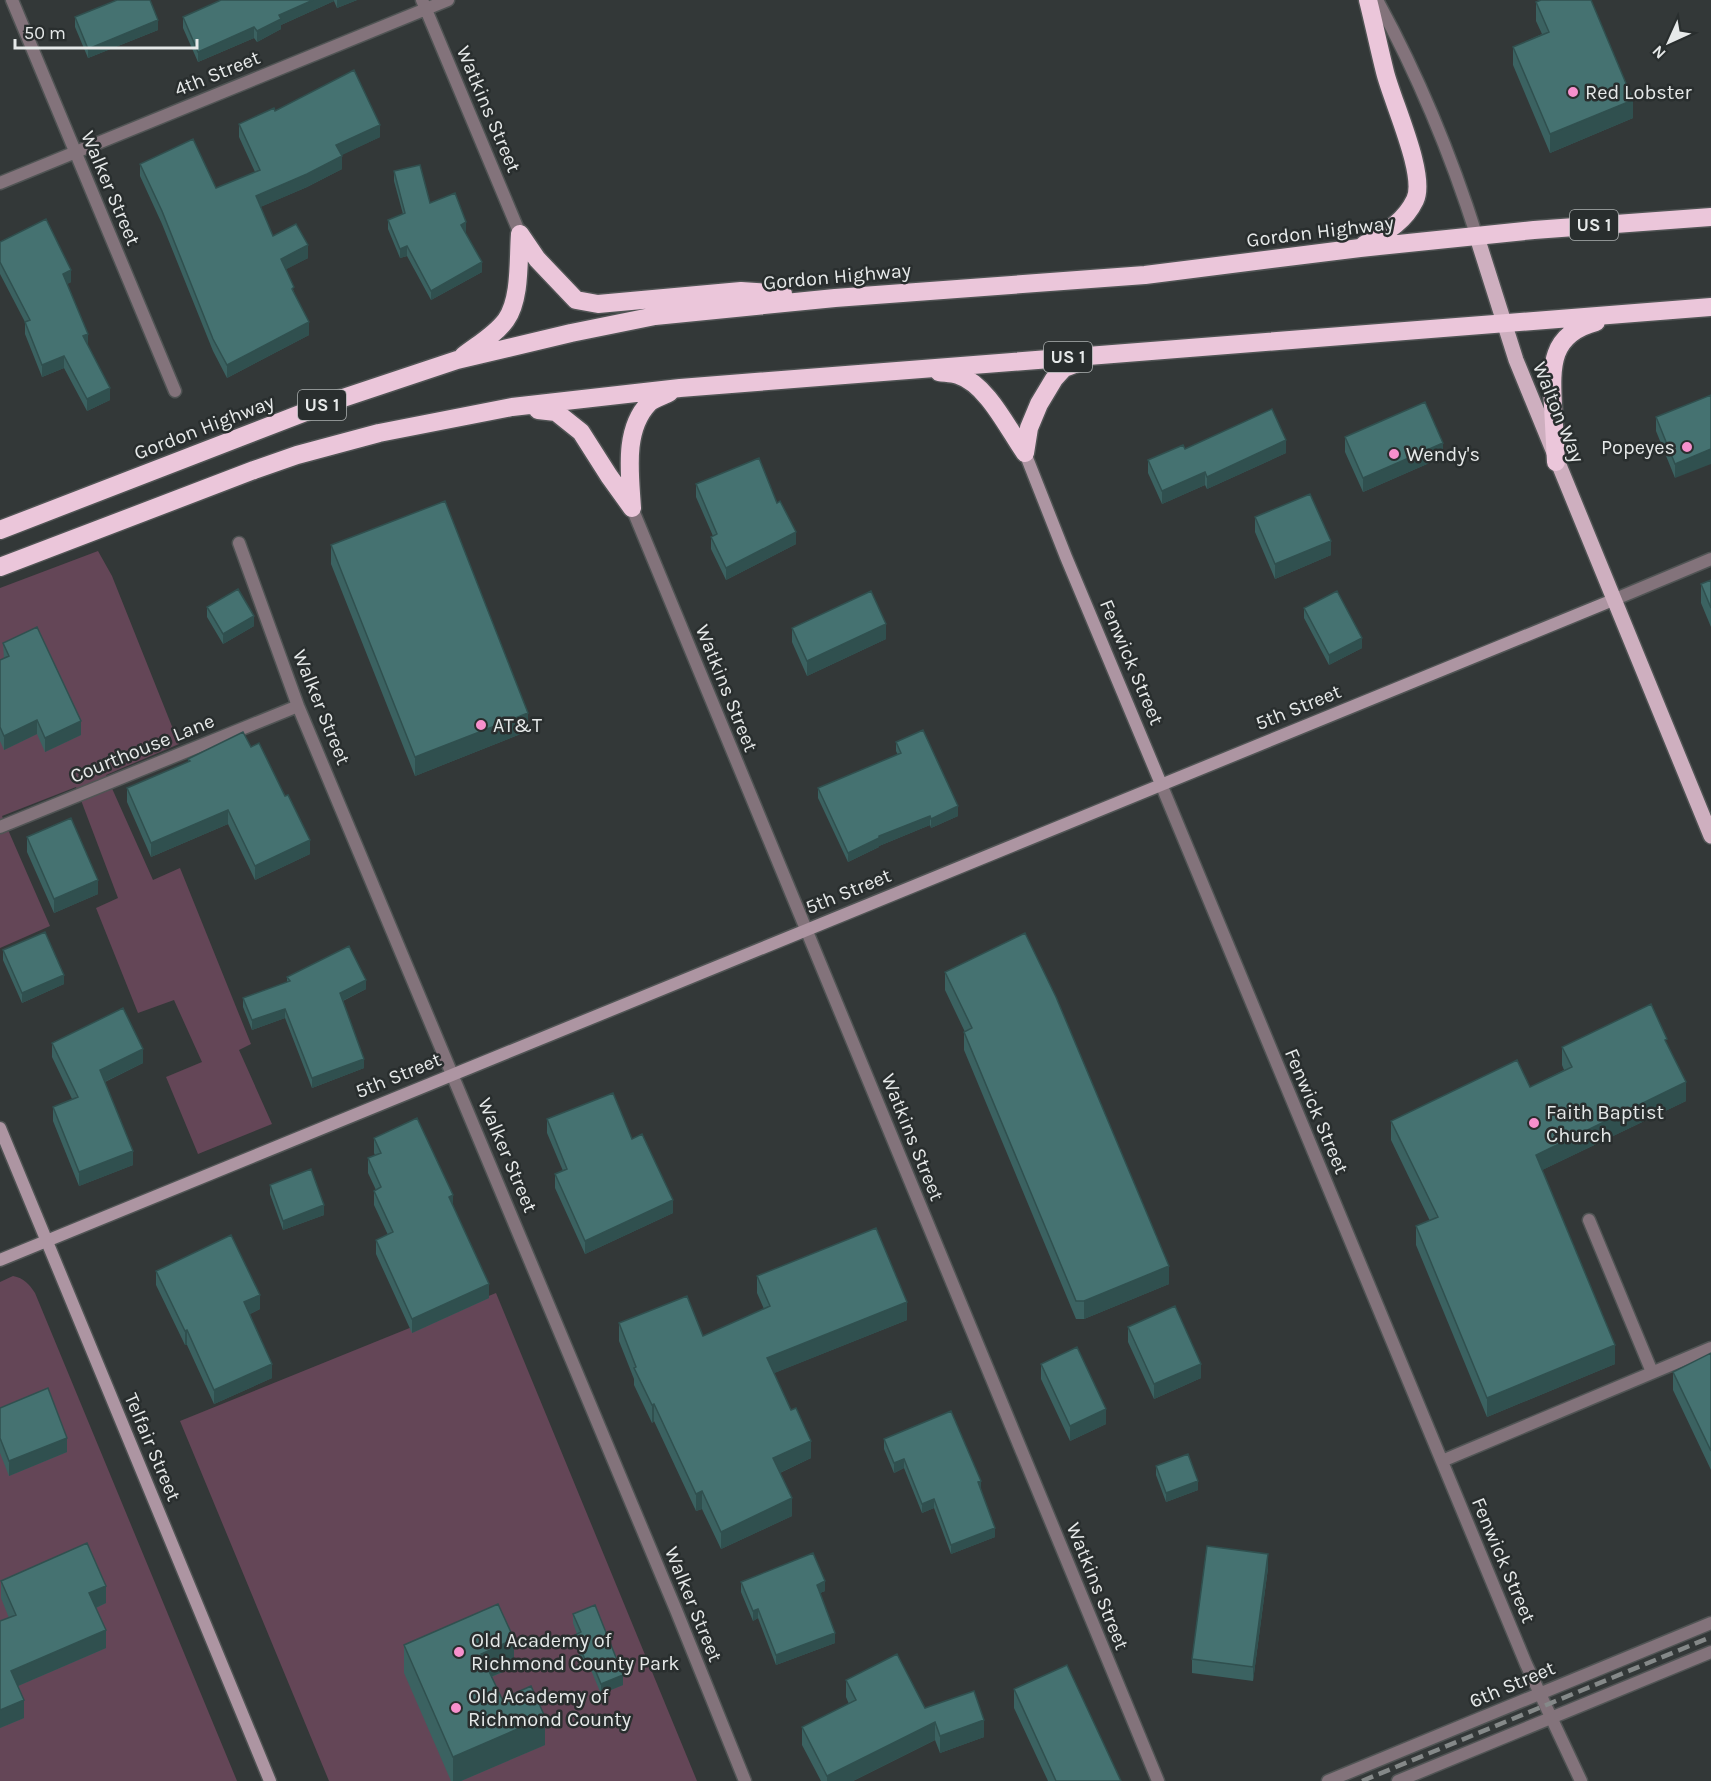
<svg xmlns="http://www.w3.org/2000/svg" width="1711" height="1781" viewBox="0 0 1711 1781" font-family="Karla,sans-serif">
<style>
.green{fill:#644657}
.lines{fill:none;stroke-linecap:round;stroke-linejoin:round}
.street-casing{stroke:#505454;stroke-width:15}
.secondary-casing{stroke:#505454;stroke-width:15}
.primary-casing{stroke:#505454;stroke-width:18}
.highway-casing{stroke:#505454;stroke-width:21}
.street{stroke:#83737b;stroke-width:12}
.secondary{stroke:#ad95a2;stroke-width:12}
.primary{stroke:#ceafbf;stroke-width:15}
.highway{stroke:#ebc6da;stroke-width:18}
.rail{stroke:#858989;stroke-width:4.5;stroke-dasharray:12 6;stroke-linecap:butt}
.wall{fill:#3b6261}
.shaded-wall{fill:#30504f}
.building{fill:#457271;stroke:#30504f;stroke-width:1.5}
.poi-dot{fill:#f790cd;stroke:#292e2e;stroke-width:2}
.labels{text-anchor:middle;stroke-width:5;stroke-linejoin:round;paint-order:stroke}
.shield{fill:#292e2e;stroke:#adb1b1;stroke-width:1.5}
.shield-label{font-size:18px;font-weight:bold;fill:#e6e9e9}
.street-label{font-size:20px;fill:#e6e9e9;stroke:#292e2e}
.poi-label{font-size:20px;fill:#e6e9e9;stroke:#292e2e;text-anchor:start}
</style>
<rect width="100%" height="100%" fill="#333838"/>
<path class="green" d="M 98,551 L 112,576 L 179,744 L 106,775 L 153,880 L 180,868 L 251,1044 L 239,1050 L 272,1124 L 198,1154 L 166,1077 L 202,1062 L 174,1000 L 138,1013 L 96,908 L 118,898 L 76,787 L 2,816 L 50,926 L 0,948 L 0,588 Z
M 13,1276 C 24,1278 29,1284 35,1293 L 237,1781 L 0,1781 L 0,1282 Z
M 496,1293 L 697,1781 L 329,1781 L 180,1421 Z"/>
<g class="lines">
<g class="street-casing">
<path id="street" d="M 12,0 L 175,391
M 422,0 L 520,234
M 1377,0 C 1418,75 1451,155 1477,237
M 0,183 L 448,0
M 632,508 L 1158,1781
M 239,543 L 298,706 L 676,1610 L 745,1781
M 1613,600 L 1711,559
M 1161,784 L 1526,1664 L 1581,1781
M 0,827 L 298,706
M 1589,1220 L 1652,1372
M 1442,1461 L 1711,1348
M 1328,1781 L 1711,1623
M 1398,1781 L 1711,1652"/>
</g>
<g class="secondary-casing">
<path id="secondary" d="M 1025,453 L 1066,557 L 1161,784
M 0,1128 L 270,1781
M 0,1260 L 1613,600"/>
</g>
<g class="primary-casing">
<path id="primary" d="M 1477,237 L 1516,360 L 1711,836"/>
</g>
<g class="highway-casing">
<path id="highway" d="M 520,234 L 537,259 L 576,300 L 598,304 L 741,291 L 783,294
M 1364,245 C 1384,233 1404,223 1415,200 C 1427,175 1392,101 1385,72 C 1379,48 1374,24 1368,0
M 463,356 C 477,345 495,335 506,320 C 521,299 518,259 520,234
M 939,372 C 945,373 952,373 958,375 C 987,384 1008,429 1025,453
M 538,410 L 556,412 L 581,432 L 609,476 L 632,508
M 1025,453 L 1029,428 L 1039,404 L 1054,379 L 1064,368 L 1085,360
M 1556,462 C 1555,443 1554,425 1553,406 C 1551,366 1550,334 1596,322
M 632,508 C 630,474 623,430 649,403 C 654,398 664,396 670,392
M 0,530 L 334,401 L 457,360 L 571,333 L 655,316 L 835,298 L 1145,275 L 1360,248 L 1534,230 L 1711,217
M 0,567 L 254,470 L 297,455 L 379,433 L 512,407 L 680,388 L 1711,307"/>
</g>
<use href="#street" class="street"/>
<use href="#secondary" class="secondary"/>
<use href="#primary" class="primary"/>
<use href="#highway" class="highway"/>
<path class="rail" d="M 1362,1781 L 1711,1637"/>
</g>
<path class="wall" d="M 221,0 L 357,0 L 337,8 L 334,1 L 281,25 L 281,29 L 257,42 L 254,38 L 198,62 L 183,28 L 183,17 Z
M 1536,2 L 1633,118 L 1550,153 L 1513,65 L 1513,47 L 1542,34 L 1536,21 Z
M 75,17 L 158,30 L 88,58 L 75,27 Z
M 275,111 L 380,137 L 341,155 L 342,169 L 307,187 L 260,207 L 273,236 L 308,258 L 286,269 L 309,335 L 227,378 L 213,351 L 162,224 L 140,176 L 140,164 L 216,188 L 255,172 L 239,137 L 239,124 Z
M 394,171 L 430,203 L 466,232 L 465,233 L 482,272 L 431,300 L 407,256 L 400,258 L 388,229 L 388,220 L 403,214 L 394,181 Z
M 0,242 L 71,282 L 67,284 L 88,346 L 110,400 L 87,411 L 64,368 L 42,377 L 25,334 L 25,322 L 0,274 Z
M 1711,395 L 1675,478 L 1656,431 L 1656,417 Z
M 1345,437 L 1443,457 L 1363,492 L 1345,452 Z
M 1185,449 L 1286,453 L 1207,489 L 1205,485 L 1162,504 L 1148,473 L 1148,460 Z
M 696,484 L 777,503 L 796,544 L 726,580 L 711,549 L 711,537 L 713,536 L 696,497 Z
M 1255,517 L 1331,555 L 1275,579 L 1255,532 Z
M 331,545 L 528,731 L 415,776 L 331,564 Z
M 1711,580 L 1711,627 L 1701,603 L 1701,584 Z
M 207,607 L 254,626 L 223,644 L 207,617 Z
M 1304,608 L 1362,648 L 1329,665 L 1304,618 Z
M 792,628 L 886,639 L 807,676 L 792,642 Z
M 3,643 L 81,735 L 45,752 L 37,734 L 4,750 L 0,741 L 0,660 L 4,659 Z
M 896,742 L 958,816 L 931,828 L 930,825 L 879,846 L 879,847 L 848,862 L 818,798 L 818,788 L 898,755 L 896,751 Z
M 251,747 L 310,854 L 255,880 L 228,824 L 151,857 L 127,802 L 127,788 L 188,762 L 188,759 Z
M 27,837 L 98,894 L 54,913 L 27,852 Z
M 3,950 L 64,984 L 22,1003 L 3,960 Z
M 945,972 L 1169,1284 L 1084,1319 L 1076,1319 L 964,1050 L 964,1032 L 965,1032 L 945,990 Z
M 287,977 L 366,989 L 343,1001 L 364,1068 L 312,1088 L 285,1018 L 252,1030 L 243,1007 L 243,998 L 287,982 Z
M 52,1043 L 143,1063 L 105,1082 L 133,1165 L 79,1186 L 53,1121 L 53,1107 L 72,1099 L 52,1057 Z
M 1667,1045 L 1686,1101 L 1542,1170 L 1615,1364 L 1487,1417 L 1416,1245 L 1416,1226 L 1430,1221 L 1391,1140 L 1391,1121 L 1530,1087 L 1564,1070 L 1562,1065 L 1562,1047 Z
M 547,1119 L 632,1139 L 673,1213 L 585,1254 L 555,1188 L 555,1174 L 563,1171 L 547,1133 Z
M 374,1138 L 453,1205 L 489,1298 L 412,1333 L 376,1254 L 376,1240 L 388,1235 L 374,1205 L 374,1191 L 376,1190 L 368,1173 L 368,1158 L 375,1155 L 374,1153 Z
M 270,1185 L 324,1215 L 283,1230 L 270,1194 Z
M 156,1271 L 260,1309 L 250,1314 L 272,1378 L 214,1404 L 187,1345 L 185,1345 L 156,1285 Z
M 757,1276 L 907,1320 L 774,1373 L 811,1458 L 780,1473 L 792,1516 L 721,1549 L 702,1509 L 696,1511 L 654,1421 L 652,1423 L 634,1385 L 634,1379 L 619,1341 L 619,1323 L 703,1336 L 764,1309 L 757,1293 Z
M 1128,1327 L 1201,1378 L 1154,1399 L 1128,1342 Z
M 1711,1353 L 1711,1470 L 1673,1390 L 1673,1372 Z
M 1041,1364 L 1106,1424 L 1070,1441 L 1041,1379 Z
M 0,1408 L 67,1452 L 9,1476 L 0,1453 Z
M 884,1439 L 981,1490 L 995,1537 L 951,1554 L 934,1508 L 922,1513 L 904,1468 L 894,1473 L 884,1449 Z
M 1156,1466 L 1198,1490 L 1166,1502 L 1156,1475 Z
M 1268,1568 L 1253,1681 L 1192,1673 L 1192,1659 Z
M 1,1581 L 106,1603 L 96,1608 L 106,1648 L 18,1686 L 24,1718 L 0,1728 L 9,1618 L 1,1598 Z
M 741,1582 L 825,1591 L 820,1593 L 835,1643 L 776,1665 L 758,1618 L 753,1621 L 741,1592 Z
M 573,1614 L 623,1685 L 601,1694 L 591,1670 L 586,1672 L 575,1644 L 575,1635 L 577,1634 L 573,1623 Z
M 404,1645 L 514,1667 L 492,1677 L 502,1699 L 545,1745 L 461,1781 L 451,1781 L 404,1673 Z
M 846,1680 L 925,1708 L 984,1737 L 940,1753 L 935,1740 L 853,1781 L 821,1781 L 802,1745 L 802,1727 L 849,1704 L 846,1697 Z
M 1014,1689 L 1121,1781 L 1048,1781 L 1014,1708 Z"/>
<path class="shaded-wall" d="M 313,0 L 334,0 L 334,1 L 281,25 L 281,29 L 257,42 L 257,31 L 279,15 Z
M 337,0 L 357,0 L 337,8 Z
M 158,20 L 158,30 L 88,58 L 88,49 Z
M 254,27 L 254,38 L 198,62 L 198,52 Z
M 1633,100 L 1633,118 L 1550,153 L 1550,134 Z
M 380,125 L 380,137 L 336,158 L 336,145 Z
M 342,156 L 342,169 L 307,187 L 256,209 L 256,196 Z
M 466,222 L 466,232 L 461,234 L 461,225 Z
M 308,245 L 308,258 L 281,272 L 281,259 Z
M 407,246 L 407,256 L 400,258 L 400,249 Z
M 482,262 L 482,272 L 431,300 L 431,291 Z
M 71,270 L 71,282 L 63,286 L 63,274 Z
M 309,322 L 309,335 L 227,378 L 227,365 Z
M 88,334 L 88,346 L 83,336 Z
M 64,356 L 64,368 L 42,377 L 42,365 Z
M 110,388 L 110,400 L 87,411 L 87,399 Z
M 1286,440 L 1286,453 L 1207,489 L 1207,477 Z
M 1443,443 L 1443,457 L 1363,492 L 1363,478 Z
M 1711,449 L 1711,464 L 1675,478 L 1675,464 Z
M 1205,472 L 1205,485 L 1162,504 L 1162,491 Z
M 796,532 L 796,544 L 726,580 L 726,568 Z
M 1331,541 L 1331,555 L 1275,579 L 1275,564 Z
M 254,616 L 254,626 L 223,644 L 223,634 Z
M 886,624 L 886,639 L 807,676 L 807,661 Z
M 1362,638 L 1362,648 L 1329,665 L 1329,655 Z
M 528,713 L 528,731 L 415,776 L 415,757 Z
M 37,720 L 37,734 L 4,750 L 4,736 Z
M 81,721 L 81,735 L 45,752 L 45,738 Z
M 958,806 L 958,816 L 931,828 L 931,819 Z
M 228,810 L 228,824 L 151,857 L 151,843 Z
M 930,816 L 930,825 L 879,846 L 879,847 L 848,862 L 848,853 L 879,836 Z
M 310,840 L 310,854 L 255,880 L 255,866 Z
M 98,880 L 98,894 L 54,913 L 54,899 Z
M 64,975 L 64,984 L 22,1003 L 22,993 Z
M 366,980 L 366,989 L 340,1002 L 340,993 Z
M 285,1009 L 285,1018 L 252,1030 L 252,1020 Z
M 143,1049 L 143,1063 L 100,1084 L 100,1070 Z
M 364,1059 L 364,1068 L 312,1088 L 312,1078 Z
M 1686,1082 L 1686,1101 L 1536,1173 L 1536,1155 Z
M 133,1151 L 133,1165 L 79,1186 L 79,1172 Z
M 453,1195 L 453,1209 L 449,1197 Z
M 673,1200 L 673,1213 L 585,1254 L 585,1241 Z
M 324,1205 L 324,1215 L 283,1230 L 283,1221 Z
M 1169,1266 L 1169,1284 L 1084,1319 L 1084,1301 Z
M 489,1284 L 489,1298 L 412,1333 L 412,1319 Z
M 260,1295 L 260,1309 L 244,1317 L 244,1302 Z
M 907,1302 L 907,1320 L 767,1376 L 767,1358 Z
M 187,1330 L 187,1345 L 185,1345 L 185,1331 Z
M 1615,1345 L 1615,1364 L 1487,1417 L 1487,1398 Z
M 272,1364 L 272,1378 L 214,1404 L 214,1390 Z
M 1201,1364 L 1201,1378 L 1154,1399 L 1154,1384 Z
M 654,1404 L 654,1421 L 652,1423 L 652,1405 Z
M 1106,1409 L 1106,1424 L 1070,1441 L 1070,1426 Z
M 67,1438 L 67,1452 L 9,1476 L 9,1461 Z
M 811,1441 L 811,1458 L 773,1476 L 773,1458 Z
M 904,1459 L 904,1468 L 894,1473 L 894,1463 Z
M 981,1481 L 981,1490 L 978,1491 L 978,1482 Z
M 1198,1481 L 1198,1490 L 1166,1502 L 1166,1493 Z
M 702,1491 L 702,1509 L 696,1511 L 696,1494 Z
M 792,1498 L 792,1516 L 721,1549 L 721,1532 Z
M 934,1499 L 934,1508 L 922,1513 L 922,1504 Z
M 995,1528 L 995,1537 L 951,1554 L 951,1545 Z
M 1268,1554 L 1268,1568 L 1253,1681 L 1253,1667 Z
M 825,1581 L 825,1591 L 817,1594 L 817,1585 Z
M 106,1586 L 106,1603 L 89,1611 L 89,1593 Z
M 758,1609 L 758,1618 L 753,1621 L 753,1611 Z
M 106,1630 L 106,1648 L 11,1689 L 11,1671 Z
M 835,1633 L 835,1643 L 776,1665 L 776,1655 Z
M 514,1639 L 514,1667 L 481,1681 L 481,1654 Z
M 591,1660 L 591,1670 L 586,1672 L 586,1662 Z
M 623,1675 L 623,1685 L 601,1694 L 601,1684 Z
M 24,1700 L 24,1718 L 0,1728 L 0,1710 Z
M 545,1717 L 545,1745 L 461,1781 L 453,1781 L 453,1757 Z
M 984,1720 L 984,1737 L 940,1753 L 940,1736 Z
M 935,1722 L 935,1740 L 853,1781 L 827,1781 L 827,1776 Z"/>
<path class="building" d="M 117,0 L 150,0 L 158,20 L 88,49 L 75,17 Z
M 221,0 L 313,0 L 279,15 L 281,19 L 257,31 L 254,27 L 198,52 L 183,17 Z
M 1541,0 L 1591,0 L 1633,100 L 1550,134 L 1513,47 L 1549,32 L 1536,2 Z
M 354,70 L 380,125 L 336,145 L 342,156 L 307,174 L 256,196 L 273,236 L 296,224 L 308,245 L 281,259 L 294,287 L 292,289 L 309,322 L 227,365 L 213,339 L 162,211 L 140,164 L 193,139 L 216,188 L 260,170 L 239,124 L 274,108 L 275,111 Z
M 420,165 L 430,203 L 455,193 L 466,222 L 461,225 L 482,262 L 431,291 L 407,246 L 400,249 L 388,220 L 405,213 L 394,171 Z
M 46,219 L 71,270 L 63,274 L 88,334 L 83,336 L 110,388 L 87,399 L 64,356 L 42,365 L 25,322 L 30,320 L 0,262 L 0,242 Z
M 1711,395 L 1711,449 L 1675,464 L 1656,417 Z
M 1425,402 L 1443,443 L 1363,478 L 1345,437 Z
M 1272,409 L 1286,440 L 1207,477 L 1205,472 L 1162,491 L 1148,460 L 1183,445 L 1185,449 Z
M 759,458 L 777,503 L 780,501 L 796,532 L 726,568 L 711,537 L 717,534 L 696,484 Z
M 1310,494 L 1331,541 L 1275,564 L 1255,517 Z
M 445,501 L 528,713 L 415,757 L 331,545 Z
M 1711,580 L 1711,608 L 1701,584 Z
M 238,589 L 254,616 L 223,634 L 207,607 Z
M 871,591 L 886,624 L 807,661 L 792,628 Z
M 1337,591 L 1362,638 L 1329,655 L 1304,608 Z
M 37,627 L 81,721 L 45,738 L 37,720 L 4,736 L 0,727 L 0,660 L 9,656 L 3,643 Z
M 923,730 L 958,806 L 931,819 L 930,816 L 879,836 L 879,838 L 848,853 L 818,788 L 901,753 L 896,742 Z
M 243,732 L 251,747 L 259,743 L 285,796 L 288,795 L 310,840 L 255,866 L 228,810 L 151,843 L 127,788 L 190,761 L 188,759 Z
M 71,818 L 98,880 L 54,899 L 27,837 Z
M 45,932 L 64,975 L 22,993 L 3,950 Z
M 1025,933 L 1056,997 L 1169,1266 L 1084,1301 L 1076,1301 L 964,1032 L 972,1028 L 945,972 Z
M 349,946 L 366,980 L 340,993 L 364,1059 L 312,1078 L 285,1009 L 252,1020 L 243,998 L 290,981 L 287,977 Z
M 1651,1004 L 1667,1039 L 1665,1040 L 1686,1082 L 1536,1155 L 1615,1345 L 1487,1398 L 1416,1226 L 1438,1217 L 1391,1121 L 1517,1060 L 1530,1087 L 1572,1067 L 1562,1047 Z
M 123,1008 L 143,1049 L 100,1070 L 133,1151 L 79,1172 L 53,1107 L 78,1097 L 52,1043 Z
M 613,1093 L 632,1139 L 642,1134 L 673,1200 L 585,1241 L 555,1174 L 567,1169 L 547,1119 Z
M 417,1118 L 453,1195 L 449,1197 L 489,1284 L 412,1319 L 376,1240 L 393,1232 L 374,1191 L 381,1187 L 368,1158 L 381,1153 L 374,1138 Z
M 311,1169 L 324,1205 L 283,1221 L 270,1185 Z
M 876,1228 L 907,1302 L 767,1358 L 791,1410 L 796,1408 L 811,1441 L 773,1458 L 792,1498 L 721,1532 L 702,1491 L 696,1494 L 654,1404 L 652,1405 L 634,1368 L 636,1367 L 619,1323 L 687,1296 L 703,1336 L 770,1306 L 757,1276 Z
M 231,1235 L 260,1295 L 244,1302 L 272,1364 L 214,1390 L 187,1330 L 185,1331 L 156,1271 Z
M 1175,1306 L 1201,1364 L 1154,1384 L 1128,1327 Z
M 1077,1347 L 1106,1409 L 1070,1426 L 1041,1364 Z
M 1711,1353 L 1711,1451 L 1673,1372 Z
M 48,1388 L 67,1438 L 9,1461 L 0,1438 L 0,1408 Z
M 951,1411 L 981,1481 L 978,1482 L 995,1528 L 951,1545 L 934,1499 L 922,1504 L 904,1459 L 894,1463 L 884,1439 Z
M 1188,1454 L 1198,1481 L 1166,1493 L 1156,1466 Z
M 87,1543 L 106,1586 L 89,1593 L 106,1630 L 11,1671 L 24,1700 L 0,1710 L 0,1621 L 16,1615 L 1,1581 Z
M 1207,1546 L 1268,1554 L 1253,1667 L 1192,1659 Z
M 813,1553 L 825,1581 L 817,1585 L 835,1633 L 776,1655 L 758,1609 L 753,1611 L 741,1582 Z
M 498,1604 L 514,1639 L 481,1654 L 502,1699 L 531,1686 L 545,1717 L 453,1757 L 404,1645 Z
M 595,1605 L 623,1675 L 601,1684 L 591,1660 L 586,1662 L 575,1635 L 581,1632 L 573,1614 Z
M 897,1654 L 925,1708 L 974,1691 L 984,1720 L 940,1736 L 935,1722 L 827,1776 L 802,1727 L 856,1700 L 846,1680 Z
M 1067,1665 L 1121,1781 L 1056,1781 L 1014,1689 Z"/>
<g class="poi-dot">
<circle cx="1573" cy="92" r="6"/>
<circle cx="1687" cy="447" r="6"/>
<circle cx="1394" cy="454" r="6"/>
<circle cx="481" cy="725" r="6"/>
<circle cx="1534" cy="1123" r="6"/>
<circle cx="459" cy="1652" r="6"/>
<circle cx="456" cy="1708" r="6"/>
</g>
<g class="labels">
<g class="shield">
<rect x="1570" y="210" width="48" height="30" rx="4.5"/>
<rect x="1044" y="342" width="48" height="30" rx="4.5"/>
<rect x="298" y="390" width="48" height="30" rx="4.5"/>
</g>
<g class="shield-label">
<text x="1594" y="231">US 1</text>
<text x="1068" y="363">US 1</text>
<text x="322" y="411">US 1</text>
</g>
<g class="street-label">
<text transform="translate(217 73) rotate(-22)" y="7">4th Street</text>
<text transform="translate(489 109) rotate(67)" y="7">Watkins Street</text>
<text transform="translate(111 188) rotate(67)" y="7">Walker Street</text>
<text transform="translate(1320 231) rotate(-7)" y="7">Gordon Highway</text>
<text transform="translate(837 276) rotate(-5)" y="7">Gordon Highway</text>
<text transform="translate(1559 412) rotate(68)" y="7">Walton Way</text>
<text transform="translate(204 427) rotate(-21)" y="7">Gordon Highway</text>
<text transform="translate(1132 662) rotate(67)" y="7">Fenwick Street</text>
<text transform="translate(727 688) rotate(68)" y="7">Watkins Street</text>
<text transform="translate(322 707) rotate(68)" y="7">Walker Street</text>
<text transform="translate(1298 707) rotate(-22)" y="7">5th Street</text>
<text transform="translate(142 748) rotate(-22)" y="7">Courthouse Lane</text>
<text transform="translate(848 891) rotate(-22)" y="7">5th Street</text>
<text transform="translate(398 1075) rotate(-22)" y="7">5th Street</text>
<text transform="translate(1317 1111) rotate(67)" y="7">Fenwick Street</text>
<text transform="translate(913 1137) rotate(68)" y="7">Watkins Street</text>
<text transform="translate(508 1155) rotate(67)" y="7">Walker Street</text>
<text transform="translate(153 1447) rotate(67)" y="7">Telfair Street</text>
<text transform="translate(1504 1560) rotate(67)" y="7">Fenwick Street</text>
<text transform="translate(1098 1586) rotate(68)" y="7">Watkins Street</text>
<text transform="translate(694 1604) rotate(68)" y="7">Walker Street</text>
<text transform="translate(1512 1684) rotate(-23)" y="7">6th Street</text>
</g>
<g class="poi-label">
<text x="1585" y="99">Red Lobster</text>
<text x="1675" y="454" text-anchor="end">Popeyes</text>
<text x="1406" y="461">Wendy's</text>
<text x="493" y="732">AT&amp;T</text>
<text x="1546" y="1119">Faith Baptist<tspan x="1546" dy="23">Church</tspan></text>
<text x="471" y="1647">Old Academy of<tspan x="471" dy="23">Richmond County Park</tspan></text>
<text x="468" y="1703">Old Academy of<tspan x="468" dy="23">Richmond County</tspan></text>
</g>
</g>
<g transform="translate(1669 42) rotate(225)" stroke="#292e2e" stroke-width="4.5" paint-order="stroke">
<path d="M0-4.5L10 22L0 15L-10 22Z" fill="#e6e9e9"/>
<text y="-9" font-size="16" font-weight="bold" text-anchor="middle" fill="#e6e9e9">N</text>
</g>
<path d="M15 39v9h182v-9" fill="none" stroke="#e6e9e9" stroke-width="3"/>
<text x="24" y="39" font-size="18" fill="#e6e9e9" stroke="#292e2e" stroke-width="4.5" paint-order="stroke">50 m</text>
</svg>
